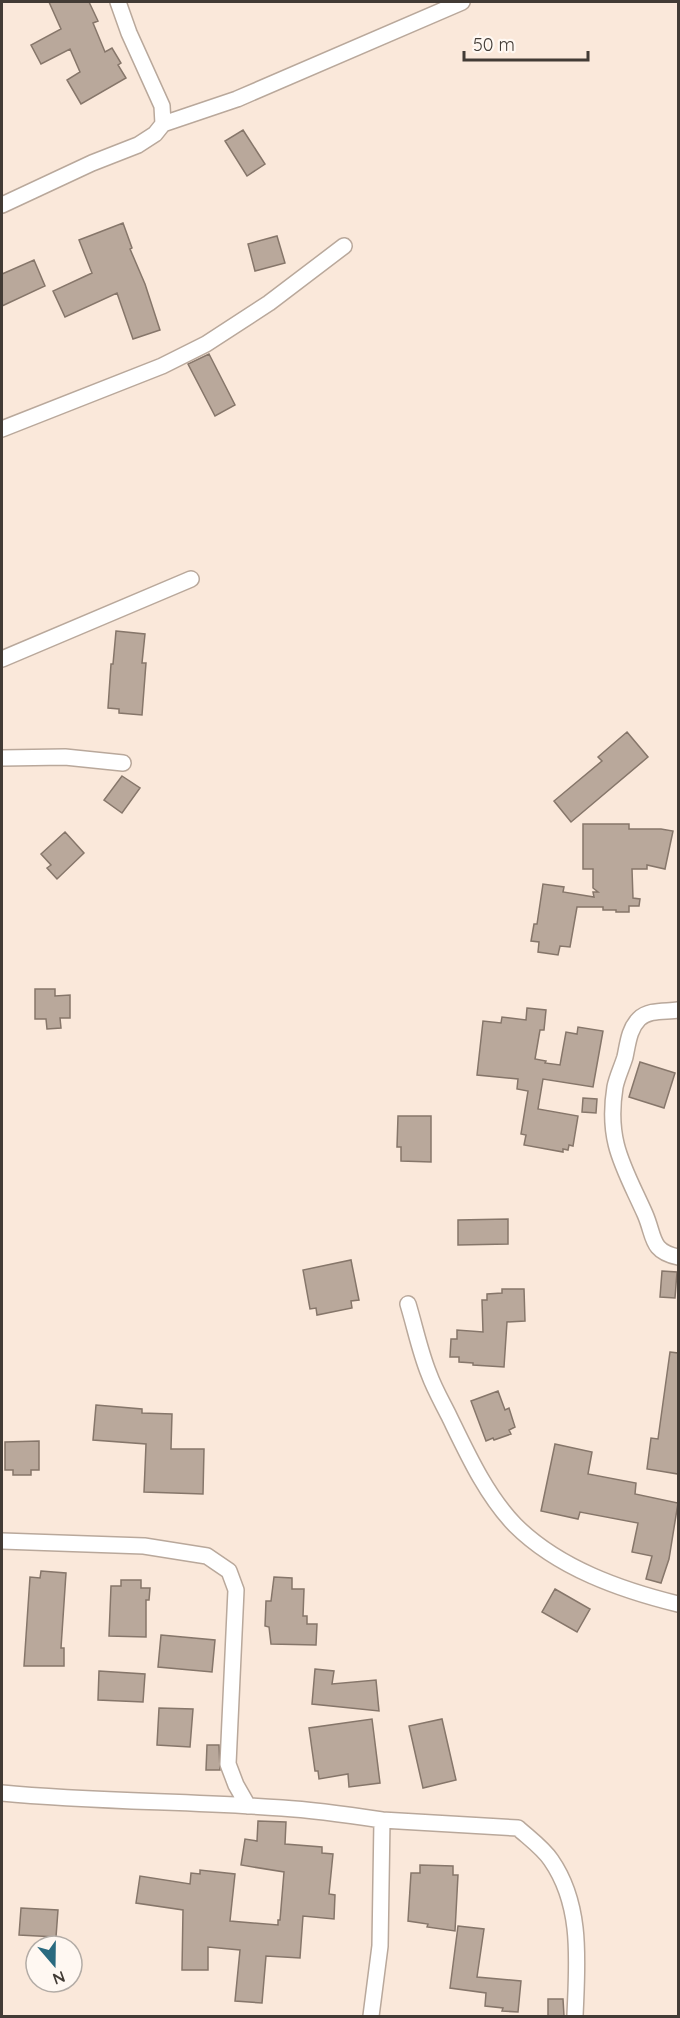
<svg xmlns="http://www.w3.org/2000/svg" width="680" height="2018" viewBox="0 0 680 2018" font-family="Quicksand,sans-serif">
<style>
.building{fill:#b9a89b;stroke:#86766a;stroke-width:1.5}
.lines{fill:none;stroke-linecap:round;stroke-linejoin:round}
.minor-casing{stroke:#b9a89b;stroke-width:18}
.minor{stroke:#fff;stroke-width:15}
</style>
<rect width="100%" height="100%" fill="#fae8da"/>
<path class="building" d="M 49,2 L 89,2 L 98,21 L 93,23 L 105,52 L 112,48 L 121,63 L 118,65 L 126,78 L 81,104 L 67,80 L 80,72 L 70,49 L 41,64 L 31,45 L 61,29 Z
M 243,130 L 265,164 L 247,176 L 225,141 Z
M 123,223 L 132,248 L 130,249 L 145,284 L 160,330 L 133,339 L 117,293 L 65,317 L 53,291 L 92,273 L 79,240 Z
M 277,236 L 285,263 L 255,271 L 248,244 Z
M 34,260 L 45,286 L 2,306 L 2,274 Z
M 209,354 L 235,405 L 215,416 L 188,364 Z
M 116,631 L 145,634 L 142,663 L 146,663 L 142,715 L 119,713 L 119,709 L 108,708 L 111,664 L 113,664 Z
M 627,732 L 648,757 L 571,822 L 554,801 L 602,761 L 598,757 Z
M 122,776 L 140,788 L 122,813 L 104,800 Z
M 583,824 L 629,824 L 629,829 L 661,829 L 673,831 L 665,869 L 647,865 L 647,869 L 632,869 L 633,898 L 640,899 L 639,906 L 629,906 L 629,912 L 616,912 L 616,910 L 603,910 L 603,907 L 577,907 L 570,947 L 560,946 L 558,955 L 538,952 L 539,942 L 531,941 L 534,924 L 537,924 L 543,884 L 564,887 L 563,892 L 594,897 L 593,892 L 598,892 L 593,888 L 593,869 L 583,869 Z
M 65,832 L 84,853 L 57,879 L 47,868 L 51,865 L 41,854 Z
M 35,989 L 55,989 L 55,996 L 70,995 L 70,1018 L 60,1018 L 61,1028 L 47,1029 L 46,1019 L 35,1019 Z
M 527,1008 L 546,1010 L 544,1030 L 540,1030 L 535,1059 L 546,1061 L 545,1063 L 560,1065 L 566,1032 L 577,1034 L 578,1027 L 603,1031 L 593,1087 L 543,1079 L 538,1109 L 578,1116 L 573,1146 L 569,1145 L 568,1150 L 563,1149 L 563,1152 L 524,1145 L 526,1135 L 521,1134 L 528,1091 L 517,1089 L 518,1079 L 477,1075 L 483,1021 L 501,1023 L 502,1017 L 526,1020 Z
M 640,1062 L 675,1073 L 664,1108 L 629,1097 Z
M 583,1098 L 597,1099 L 596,1113 L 582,1112 Z
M 398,1116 L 431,1116 L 431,1162 L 401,1161 L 401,1147 L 397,1147 Z
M 508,1219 L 508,1244 L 458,1245 L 458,1220 Z
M 351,1260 L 359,1300 L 351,1301 L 352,1308 L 317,1315 L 316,1308 L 310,1309 L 303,1270 Z
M 662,1271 L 677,1272 L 675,1298 L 660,1297 Z
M 502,1289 L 524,1289 L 525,1321 L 507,1322 L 504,1367 L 473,1365 L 473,1363 L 459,1362 L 459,1357 L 450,1357 L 451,1339 L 457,1339 L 457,1330 L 483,1332 L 482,1300 L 487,1300 L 487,1294 L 502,1293 Z
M 670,1352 L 678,1353 L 678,1474 L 647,1469 L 651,1438 L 658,1439 Z
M 498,1391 L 505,1410 L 509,1408 L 515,1427 L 509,1430 L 511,1434 L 494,1440 L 493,1438 L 486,1441 L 471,1401 Z
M 96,1405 L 142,1409 L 142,1413 L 172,1414 L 171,1449 L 204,1449 L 203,1494 L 144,1492 L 146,1444 L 93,1440 Z
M 39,1441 L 39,1470 L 31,1470 L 31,1475 L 13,1475 L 13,1470 L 5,1470 L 5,1442 Z
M 555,1444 L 592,1452 L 588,1474 L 636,1483 L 635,1494 L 678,1503 L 669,1559 L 661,1583 L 646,1579 L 652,1556 L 632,1552 L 638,1523 L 580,1512 L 578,1519 L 541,1511 Z
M 41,1571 L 66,1573 L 61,1648 L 64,1648 L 64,1666 L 24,1666 L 30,1577 L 40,1578 Z
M 274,1577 L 292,1578 L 292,1589 L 304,1589 L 303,1616 L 307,1616 L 307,1624 L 317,1624 L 316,1645 L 271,1644 L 269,1627 L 265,1626 L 266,1601 L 271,1601 Z
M 121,1580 L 141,1580 L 141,1588 L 150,1588 L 149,1600 L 146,1600 L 146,1637 L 109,1636 L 111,1586 L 121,1586 Z
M 555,1589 L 590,1609 L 577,1632 L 542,1612 Z
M 161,1635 L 215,1640 L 212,1672 L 158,1667 Z
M 315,1669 L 334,1671 L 332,1684 L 376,1680 L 379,1711 L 312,1704 Z
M 99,1671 L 145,1674 L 143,1702 L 98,1700 Z
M 159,1708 L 193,1709 L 190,1747 L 157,1745 Z
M 372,1719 L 380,1783 L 349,1787 L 348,1774 L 319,1779 L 318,1771 L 315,1771 L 309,1728 Z
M 442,1719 L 456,1780 L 423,1788 L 409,1726 Z
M 207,1745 L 219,1745 L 220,1770 L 206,1770 Z
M 258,1821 L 286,1822 L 285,1844 L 322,1847 L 322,1853 L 333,1854 L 329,1894 L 335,1895 L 334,1919 L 303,1916 L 300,1958 L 266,1956 L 262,2003 L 235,2001 L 240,1950 L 208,1947 L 208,1970 L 182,1970 L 183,1910 L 136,1903 L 140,1876 L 190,1884 L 191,1873 L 200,1874 L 200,1870 L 235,1874 L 230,1921 L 278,1925 L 278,1920 L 280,1920 L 284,1872 L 241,1865 L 245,1839 L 257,1841 Z
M 420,1865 L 453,1866 L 453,1875 L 458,1875 L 455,1931 L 427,1927 L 428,1924 L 408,1921 L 411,1873 L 420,1873 Z
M 21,1908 L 58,1910 L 56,1937 L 19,1935 Z
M 458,1926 L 484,1929 L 477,1977 L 521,1981 L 518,2012 L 502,2011 L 503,2008 L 485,2006 L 486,1993 L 450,1988 Z
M 548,1999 L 563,1999 L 564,2016 L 548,2016 Z"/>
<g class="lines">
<g class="minor-casing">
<path id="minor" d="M 163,124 L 237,99 L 462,2
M 2,205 L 92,163 L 138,145 L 155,134 L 163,124 L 162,106 L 129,33 L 118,2
M 2,429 L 162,366 L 206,344 L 269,303 L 344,246
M 2,659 L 191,579
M 2,758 L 65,757 L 123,763
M 678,1010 C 666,1012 649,1009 639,1019 C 629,1029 628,1043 625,1057 C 622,1067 617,1077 615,1087 C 606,1142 624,1167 645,1214 C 655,1237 650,1251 678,1257
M 408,1304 C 415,1327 420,1352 429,1374 C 434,1388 442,1402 449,1416 C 467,1453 486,1495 515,1525 C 558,1568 621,1590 678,1604
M 2,1541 L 144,1546 L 207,1556 L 229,1571 L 236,1590 L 228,1764 L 236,1785 L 248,1806
M 2,1793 C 95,1802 188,1801 282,1808 C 315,1810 349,1815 382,1820 L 380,1946 L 371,2016
M 382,1820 L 518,1828 C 529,1838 543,1848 551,1860 C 583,1906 577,1963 575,2016"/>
</g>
<use href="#minor" class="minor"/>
</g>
<rect width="680" height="2018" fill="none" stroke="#423b35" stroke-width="6"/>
<g transform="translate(54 1964) rotate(160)"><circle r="28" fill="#fff8f2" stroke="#b3aca6" stroke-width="1.5"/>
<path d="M0-4.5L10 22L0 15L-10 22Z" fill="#2a6a7f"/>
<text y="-9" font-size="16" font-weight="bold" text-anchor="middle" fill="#423b35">N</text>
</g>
<path d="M464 51v9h124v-9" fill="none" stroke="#423b35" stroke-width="3"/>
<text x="473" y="51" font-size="18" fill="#423b35" stroke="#fff8f2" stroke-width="4.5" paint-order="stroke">50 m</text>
</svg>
